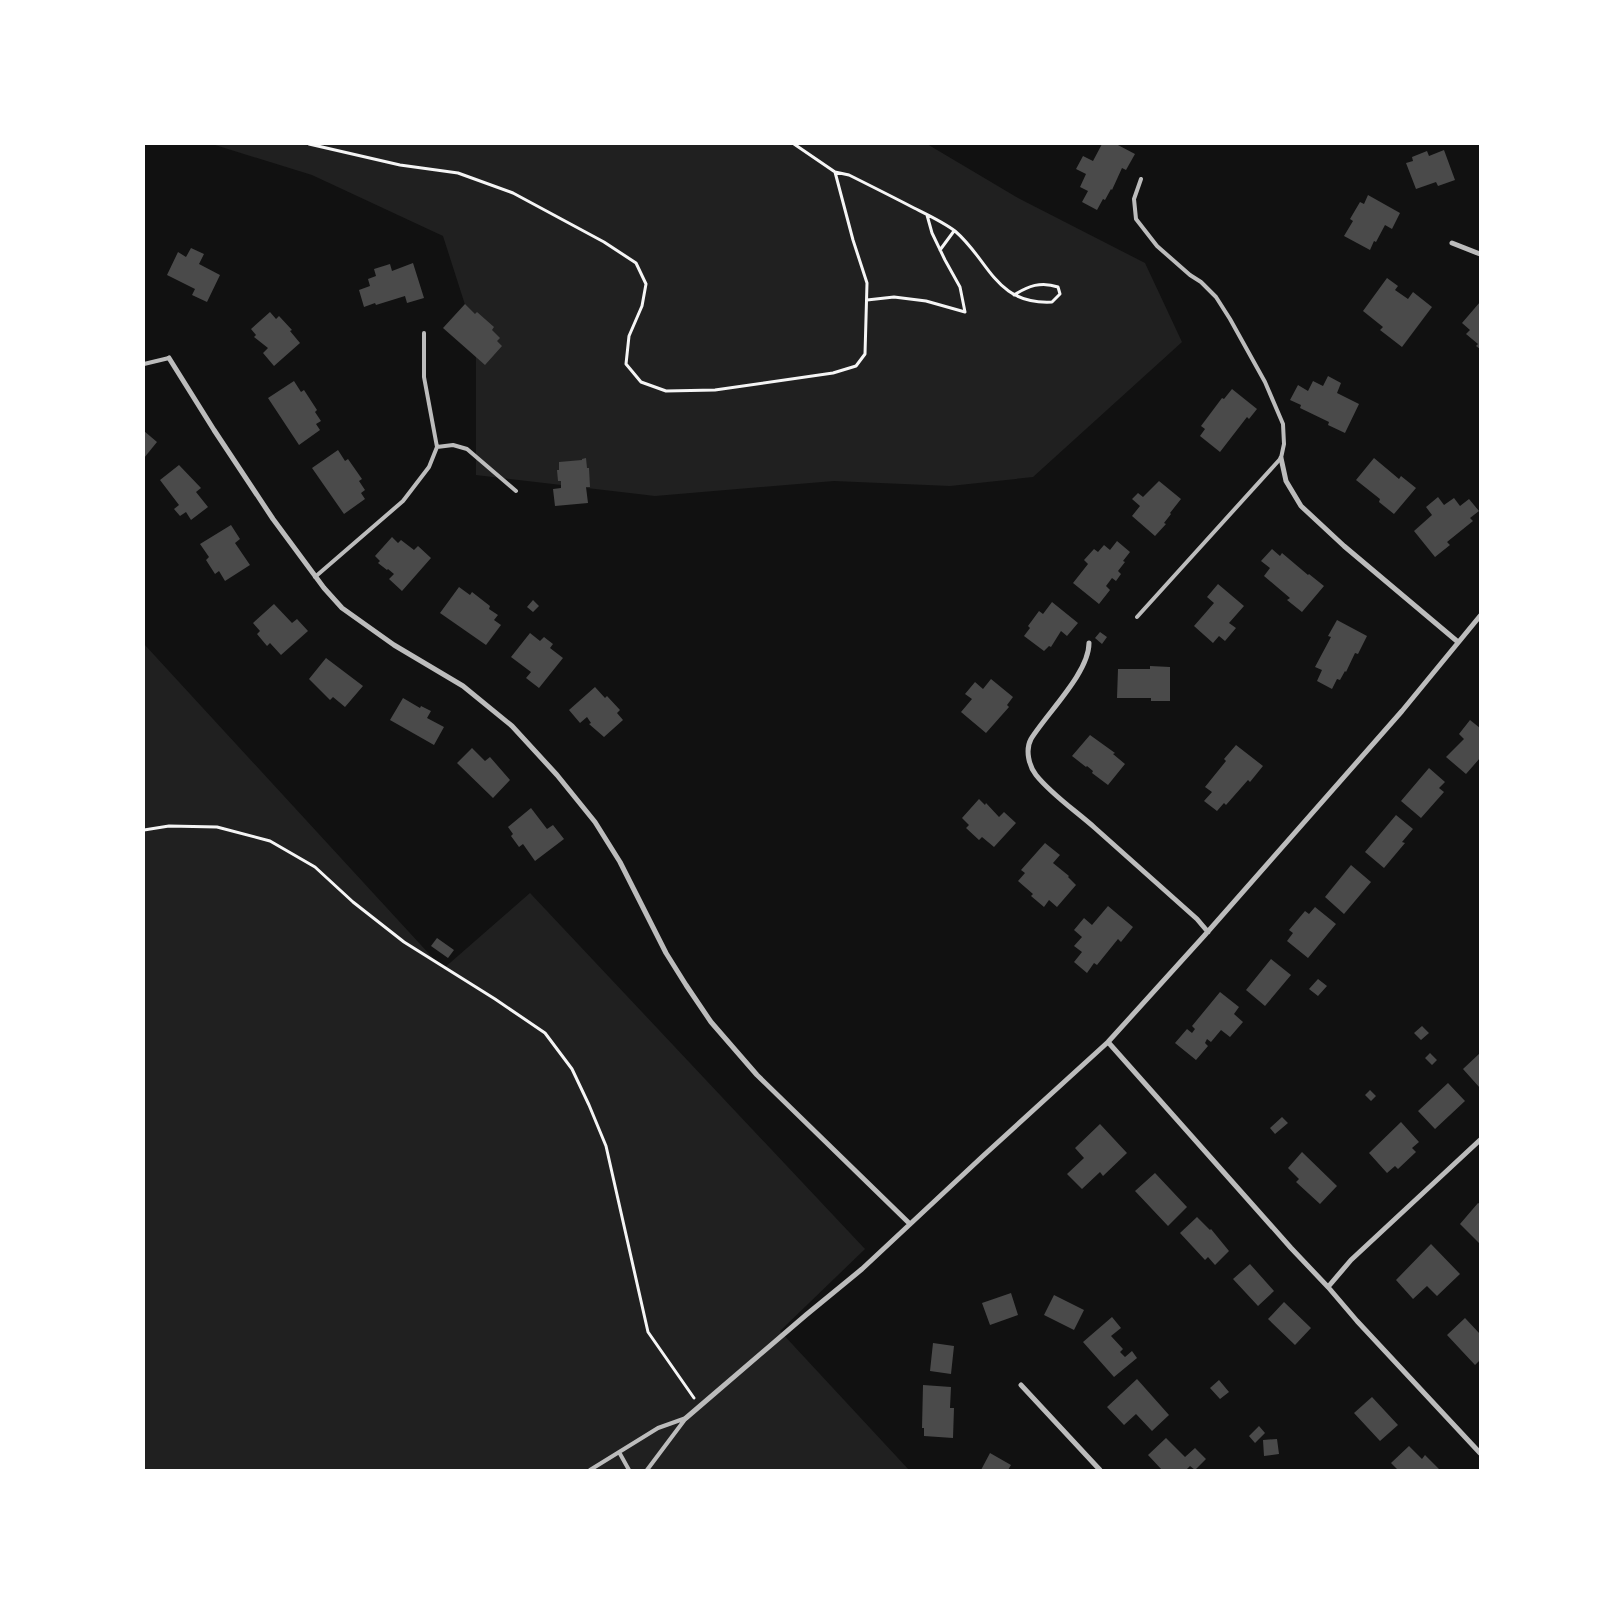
<svg xmlns="http://www.w3.org/2000/svg" width="1624" height="1614" viewBox="0 0 1624 1614" font-family="'Golos Text',sans-serif">
<style>
.green{fill:#202020}
.building{fill:#4a4a4a}
.lines{fill:none;stroke-linecap:round;stroke-linejoin:round}
.path{stroke:#f5f5f5;stroke-width:3}
.service{stroke:#bcbcbc;stroke-width:4}
.minor{stroke:#bcbcbc;stroke-width:5}
</style>
<rect width="100%" height="100%" fill="#111"/>
<path class="green" d="M 212,144 L 927,144 L 1018,198 L 1145,263 L 1182,342 L 1033,477 L 950,486 L 834,481 L 655,496 L 476,475 L 476,339 L 443,236 L 312,175 Z
M 144,644 L 443,969 L 530,893 L 865,1249 L 780,1331 L 909,1470 L 144,1470 Z"/>
<path class="building" d="M 1102,144 L 1116,144 L 1135,154 L 1126,170 L 1122,168 L 1112,190 L 1111,189 L 1105,200 L 1103,199 L 1097,210 L 1082,202 L 1088,191 L 1080,187 L 1086,174 L 1076,169 L 1083,156 L 1093,161 Z
M 1444,150 L 1455,180 L 1438,186 L 1436,182 L 1416,189 L 1406,163 L 1413,161 L 1412,157 L 1427,151 L 1429,156 Z
M 1368,195 L 1400,213 L 1392,229 L 1385,225 L 1376,242 L 1374,241 L 1370,250 L 1344,236 L 1353,221 L 1350,219 L 1360,202 L 1364,204 Z
M 191,248 L 204,254 L 199,264 L 220,275 L 207,302 L 192,295 L 195,289 L 167,275 L 178,252 L 186,257 Z
M 413,263 L 424,298 L 407,303 L 405,296 L 376,305 L 375,303 L 364,307 L 359,290 L 370,286 L 368,279 L 376,276 L 374,269 L 390,264 L 392,271 Z
M 1387,278 L 1398,286 L 1395,290 L 1408,299 L 1413,292 L 1432,307 L 1402,347 L 1380,330 L 1383,327 L 1363,311 Z
M 1480,302 L 1480,349 L 1476,346 L 1478,344 L 1466,334 L 1470,330 L 1462,323 Z
M 465,304 L 475,314 L 477,312 L 494,327 L 492,330 L 500,338 L 497,341 L 502,346 L 485,365 L 443,328 Z
M 270,312 L 276,319 L 279,316 L 292,330 L 290,331 L 300,343 L 274,366 L 263,353 L 268,348 L 254,337 L 256,335 L 251,329 Z
M 1328,376 L 1341,383 L 1337,393 L 1359,404 L 1345,433 L 1328,425 L 1329,422 L 1300,408 L 1301,405 L 1290,400 L 1298,385 L 1308,391 L 1313,381 L 1323,386 Z
M 294,381 L 301,392 L 304,390 L 317,410 L 315,412 L 321,421 L 316,424 L 320,430 L 299,445 L 268,398 Z
M 1232,389 L 1257,409 L 1249,419 L 1247,417 L 1220,452 L 1200,436 L 1205,429 L 1201,426 L 1222,398 L 1224,399 Z
M 144,431 L 157,442 L 144,458 Z
M 338,450 L 345,461 L 348,459 L 362,479 L 359,481 L 365,490 L 361,493 L 365,499 L 344,514 L 312,468 Z
M 586,458 L 587,468 L 589,468 L 590,487 L 586,487 L 588,503 L 555,506 L 553,489 L 561,488 L 561,481 L 558,481 L 557,470 L 559,470 L 559,462 L 582,460 L 582,459 Z
M 1374,458 L 1399,479 L 1401,476 L 1416,488 L 1394,514 L 1379,502 L 1380,499 L 1356,480 Z
M 179,465 L 201,488 L 196,492 L 208,507 L 191,520 L 186,512 L 180,516 L 174,509 L 179,505 L 160,480 Z
M 1159,481 L 1181,499 L 1170,513 L 1171,514 L 1164,523 L 1166,524 L 1155,536 L 1132,516 L 1140,506 L 1132,499 L 1138,493 L 1143,497 Z
M 1438,497 L 1444,505 L 1454,498 L 1460,506 L 1469,499 L 1479,511 L 1470,518 L 1473,521 L 1447,542 L 1450,545 L 1435,557 L 1414,531 L 1432,515 L 1426,507 Z
M 231,525 L 240,539 L 235,543 L 250,565 L 225,581 L 219,571 L 215,574 L 206,560 L 209,557 L 200,544 Z
M 392,537 L 398,543 L 401,540 L 414,550 L 418,546 L 431,558 L 402,591 L 389,579 L 394,574 L 388,569 L 387,570 L 378,563 L 380,561 L 375,556 Z
M 1117,541 L 1130,552 L 1123,561 L 1125,562 L 1118,571 L 1121,574 L 1116,581 L 1112,578 L 1106,586 L 1110,590 L 1099,604 L 1073,583 L 1088,564 L 1084,560 L 1094,549 L 1098,552 L 1104,545 L 1110,550 Z
M 1272,549 L 1280,556 L 1282,553 L 1308,575 L 1309,574 L 1324,586 L 1302,612 L 1287,600 L 1290,598 L 1264,576 L 1270,568 L 1261,561 Z
M 1218,584 L 1244,606 L 1229,623 L 1236,628 L 1225,641 L 1219,636 L 1213,643 L 1194,626 L 1214,603 L 1207,597 Z
M 459,587 L 470,595 L 472,592 L 490,606 L 489,609 L 498,615 L 494,620 L 501,625 L 486,645 L 440,613 Z
M 533,600 L 539,606 L 533,612 L 527,607 Z
M 1052,602 L 1078,623 L 1067,636 L 1061,631 L 1051,647 L 1049,646 L 1044,651 L 1024,636 L 1030,628 L 1028,626 L 1039,611 L 1043,614 Z
M 274,604 L 292,623 L 297,619 L 308,631 L 281,655 L 270,643 L 267,646 L 257,634 L 260,631 L 253,623 Z
M 1337,620 L 1367,636 L 1358,654 L 1355,653 L 1346,672 L 1345,671 L 1340,680 L 1337,679 L 1332,689 L 1317,681 L 1322,670 L 1315,667 L 1331,637 L 1328,636 Z
M 1100,632 L 1107,637 L 1102,644 L 1095,638 Z
M 530,633 L 540,641 L 544,637 L 553,644 L 550,648 L 563,658 L 539,688 L 526,678 L 531,672 L 511,657 Z
M 326,658 L 363,686 L 345,707 L 333,697 L 330,700 L 309,679 Z
M 1150,666 L 1170,667 L 1170,701 L 1151,701 L 1151,698 L 1117,698 L 1118,669 L 1150,669 Z
M 991,679 L 1013,697 L 1007,705 L 1009,707 L 986,733 L 961,712 L 972,699 L 965,694 L 975,682 L 983,689 Z
M 595,687 L 605,698 L 607,696 L 620,710 L 617,713 L 623,720 L 604,737 L 589,724 L 591,723 L 587,717 L 580,723 L 569,710 Z
M 403,698 L 420,708 L 421,706 L 431,711 L 427,718 L 444,727 L 434,745 L 390,720 Z
M 1470,720 L 1480,728 L 1480,758 L 1466,774 L 1446,757 L 1464,739 L 1459,734 Z
M 1090,735 L 1115,753 L 1113,754 L 1125,764 L 1108,785 L 1092,773 L 1093,771 L 1087,766 L 1086,767 L 1072,756 Z
M 1236,745 L 1263,766 L 1250,782 L 1248,780 L 1226,805 L 1224,803 L 1217,811 L 1204,801 L 1212,792 L 1205,787 L 1226,761 L 1224,759 Z
M 472,748 L 485,761 L 490,757 L 510,780 L 493,798 L 457,763 Z
M 1429,768 L 1445,782 L 1439,788 L 1444,792 L 1421,818 L 1401,801 Z
M 979,799 L 985,805 L 986,803 L 999,817 L 1004,812 L 1016,823 L 994,847 L 982,837 L 979,840 L 966,828 L 969,825 L 962,818 Z
M 531,808 L 547,829 L 553,825 L 564,839 L 535,861 L 523,844 L 519,847 L 511,836 L 513,834 L 508,827 Z
M 1396,815 L 1413,829 L 1402,842 L 1405,843 L 1384,868 L 1365,852 Z
M 1045,843 L 1060,855 L 1053,863 L 1069,876 L 1068,877 L 1076,885 L 1057,907 L 1049,900 L 1044,907 L 1031,896 L 1033,894 L 1018,881 L 1025,873 L 1021,870 Z
M 1351,865 L 1371,882 L 1344,914 L 1325,897 Z
M 1108,906 L 1133,927 L 1121,942 L 1118,939 L 1097,965 L 1094,963 L 1087,973 L 1074,962 L 1082,952 L 1074,946 L 1082,937 L 1074,930 L 1084,918 L 1092,925 Z
M 1315,907 L 1336,924 L 1308,958 L 1287,941 L 1293,933 L 1289,930 L 1305,911 L 1309,914 Z
M 437,938 L 454,950 L 448,958 L 431,946 Z
M 1271,959 L 1291,975 L 1265,1006 L 1246,990 Z
M 1318,979 L 1327,986 L 1318,996 L 1309,989 Z
M 1220,992 L 1239,1007 L 1234,1014 L 1243,1022 L 1230,1037 L 1221,1030 L 1211,1042 L 1207,1039 L 1205,1043 L 1208,1046 L 1196,1060 L 1175,1043 L 1187,1029 L 1192,1033 L 1195,1029 L 1192,1026 Z
M 1422,1026 L 1429,1033 L 1421,1040 L 1414,1033 Z
M 1430,1053 L 1437,1060 L 1432,1065 L 1425,1058 Z
M 1480,1053 L 1480,1088 L 1463,1069 Z
M 1448,1083 L 1465,1101 L 1435,1129 L 1418,1111 Z
M 1370,1090 L 1376,1096 L 1371,1101 L 1365,1095 Z
M 1282,1117 L 1288,1123 L 1275,1134 L 1270,1128 Z
M 1401,1122 L 1419,1142 L 1412,1148 L 1416,1152 L 1398,1169 L 1395,1166 L 1387,1173 L 1369,1153 Z
M 1100,1124 L 1127,1153 L 1103,1176 L 1100,1172 L 1082,1189 L 1067,1174 L 1084,1158 L 1075,1148 Z
M 1302,1152 L 1337,1186 L 1320,1204 L 1296,1182 L 1299,1179 L 1288,1168 Z
M 1155,1173 L 1187,1207 L 1168,1226 L 1135,1191 Z
M 1478,1203 L 1480,1204 L 1480,1241 L 1479,1243 L 1460,1224 Z
M 1197,1217 L 1210,1230 L 1211,1229 L 1229,1251 L 1215,1265 L 1208,1257 L 1205,1260 L 1180,1233 Z
M 1431,1244 L 1460,1274 L 1437,1296 L 1427,1286 L 1413,1299 L 1396,1280 Z
M 1250,1264 L 1274,1291 L 1258,1306 L 1233,1279 Z
M 1011,1293 L 1018,1315 L 990,1325 L 982,1303 Z
M 1054,1295 L 1084,1310 L 1074,1330 L 1044,1315 Z
M 1284,1302 L 1311,1328 L 1295,1345 L 1268,1319 Z
M 1112,1317 L 1121,1328 L 1111,1336 L 1123,1349 L 1120,1352 L 1125,1357 L 1132,1351 L 1137,1358 L 1114,1377 L 1083,1342 Z
M 1465,1318 L 1480,1334 L 1480,1360 L 1475,1365 L 1447,1335 Z
M 933,1343 L 954,1346 L 951,1374 L 930,1371 Z
M 1137,1379 L 1169,1415 L 1152,1431 L 1136,1414 L 1124,1425 L 1107,1407 Z
M 1219,1380 L 1229,1392 L 1220,1399 L 1210,1388 Z
M 923,1385 L 951,1387 L 950,1408 L 954,1408 L 953,1438 L 924,1436 L 924,1428 L 922,1428 Z
M 1372,1397 L 1398,1425 L 1380,1441 L 1354,1413 Z
M 1259,1426 L 1265,1433 L 1255,1443 L 1249,1436 Z
M 1166,1438 L 1185,1457 L 1195,1448 L 1206,1459 L 1195,1470 L 1190,1466 L 1186,1470 L 1162,1470 L 1148,1455 Z
M 1277,1439 L 1279,1454 L 1264,1456 L 1263,1440 Z
M 1409,1446 L 1422,1459 L 1425,1455 L 1440,1470 L 1398,1470 L 1391,1463 Z
M 990,1453 L 1011,1465 L 1008,1470 L 981,1470 Z"/>
<g class="lines">
<path class="path" d="M 309,144 L 400,165 L 458,173 L 513,193 L 604,242 L 636,263 L 646,284 L 642,306 L 629,336 L 626,364 L 641,382 L 666,391 L 715,390 L 833,373 L 856,366 L 865,354 L 867,283 L 853,240 L 835,172 L 794,144
M 835,172 L 849,175 C 871,186 893,197 914,208 C 928,215 943,222 955,231 C 990,261 995,305 1052,302 L 1060,294 L 1058,287 C 1041,281 1028,286 1014,295
M 940,250 L 954,231
M 867,300 L 894,297 L 926,301 L 965,312 L 960,287 L 945,260 L 932,233 L 927,215
M 144,830 L 169,826 L 217,827 L 270,841 L 315,867 L 353,902 L 404,942 L 495,999 L 545,1033 L 572,1069 L 589,1105 L 606,1146 L 648,1332 L 694,1398"/>
<path class="service" d="M 144,364 L 169,358
M 437,447 L 453,445 L 467,449 L 516,491
M 315,577 L 403,501 L 429,467 L 437,447 L 424,377 L 424,333
M 1137,617 L 1281,458 L 1284,444 L 1283,424 L 1265,382 L 1230,319 L 1216,297 L 1201,282 L 1190,275 L 1157,246 L 1136,219 L 1134,199 L 1141,179
M 619,1452 L 629,1470
M 590,1470 L 658,1428 L 686,1418
M 647,1470 L 686,1418"/>
<path class="minor" d="M 1452,243 L 1480,254
M 169,358 L 214,430 L 273,519 L 324,588 L 342,608 L 394,645 L 463,686 L 512,726 L 557,775 L 595,822 L 620,862 L 666,953 L 686,985 L 711,1022 L 757,1075 L 910,1224
M 1281,458 L 1286,481 L 1301,506 L 1344,546 L 1458,642
M 1089,643 C 1089,673 1047,713 1031,739 C 1025,750 1029,766 1036,775 C 1052,795 1076,811 1095,828 C 1129,858 1163,889 1197,919 L 1208,932
M 1108,1042 L 1291,1248 L 1328,1287 L 1357,1321 L 1480,1453
M 1328,1287 L 1351,1260 L 1480,1140
M 1021,1385 L 1100,1470
M 686,1418 L 806,1315 L 862,1269 L 983,1156 L 1108,1042 L 1204,936 L 1402,711 L 1480,616"/>
</g>
<rect width="1624" height="1614" fill="none" stroke="#ffffff" stroke-width="290"/>
</svg>
